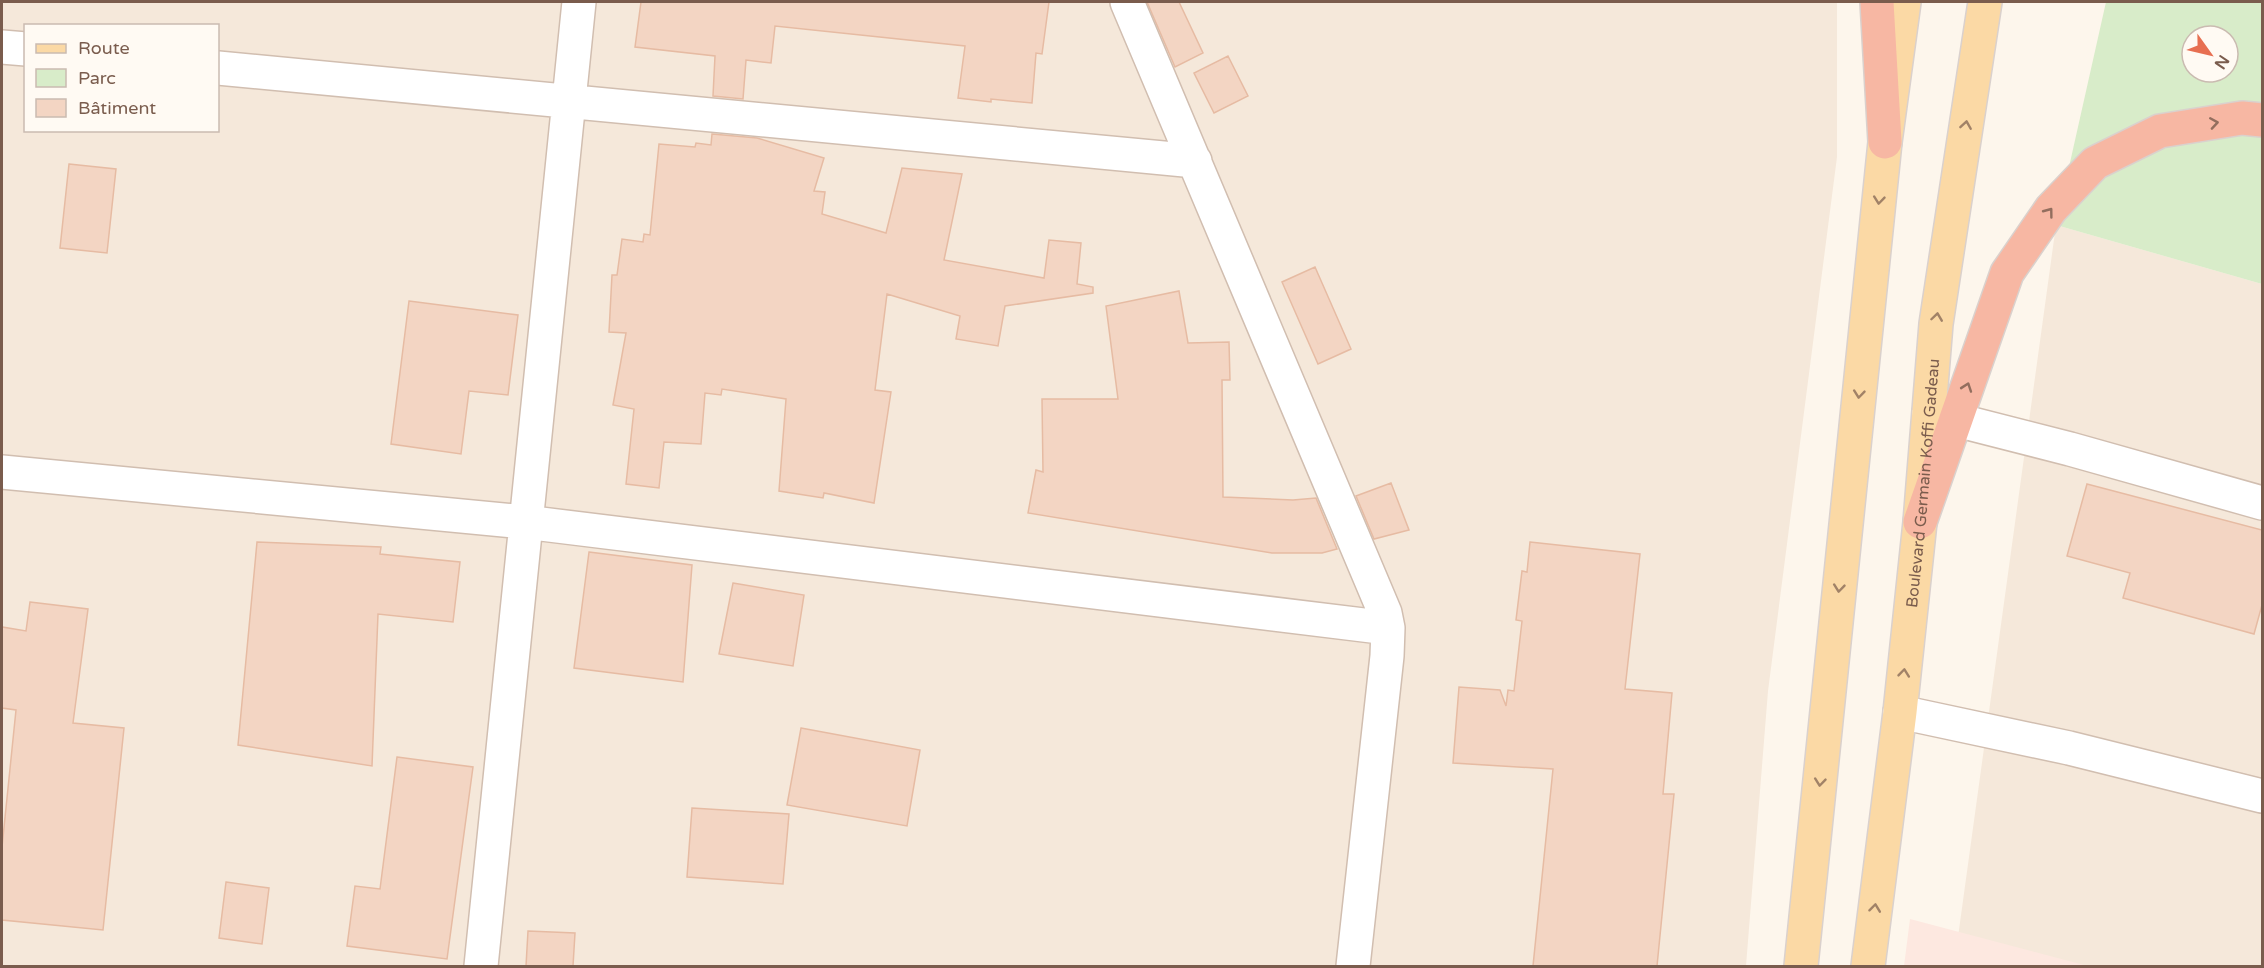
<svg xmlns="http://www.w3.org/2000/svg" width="2264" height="968" viewBox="0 0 2264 968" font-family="'Varela Round',sans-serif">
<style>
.residential{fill:#f5e8da;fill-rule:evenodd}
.commercial{fill:#fde8e0}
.green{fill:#d8ecc9;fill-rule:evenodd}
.building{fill:#f3d5c3;stroke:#e6bba3;stroke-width:1.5}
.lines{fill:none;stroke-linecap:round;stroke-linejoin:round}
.minor-casing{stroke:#d1beb0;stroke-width:36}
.major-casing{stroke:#dad1cd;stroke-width:36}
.highway-casing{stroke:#dad1cd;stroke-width:36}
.minor{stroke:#fff;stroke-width:33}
.major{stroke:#fbd9a5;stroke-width:33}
.highway{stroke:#f7b7a3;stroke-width:33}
.oneway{stroke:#936e5e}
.oneway2{stroke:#a18267}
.labels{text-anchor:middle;stroke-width:5;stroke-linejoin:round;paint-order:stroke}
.street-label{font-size:16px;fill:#7a5c4d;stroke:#fffaf3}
</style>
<rect width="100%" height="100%" fill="#fdf6ec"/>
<path class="residential" d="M 2,2 L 1837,2 L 1837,157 L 1768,691 L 1746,966 L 2,966 ZM 26,26 L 218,26 L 218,130 L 26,130 Z
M 2056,225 L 2262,284 L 2262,966 L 1954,966 Z"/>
<path class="commercial" d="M 1910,919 L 2084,965 L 2089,966 L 1904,966 Z"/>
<path class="green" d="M 2106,2 L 2262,2 L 2262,284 L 2056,225 ZM 2192,36 L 2228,36 L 2228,72 L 2192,72 Z"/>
<path class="building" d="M 641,2 L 1049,2 L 1042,54 L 1036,53 L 1032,103 L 991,99 L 991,102 L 958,98 L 965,46 L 775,26 L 771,63 L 746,60 L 743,99 L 713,96 L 715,56 L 635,47 Z
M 1147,2 L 1179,2 L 1203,53 L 1175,67 Z
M 1228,56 L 1248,96 L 1214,113 L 1194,73 Z
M 712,134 L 757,138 L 824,158 L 814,191 L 825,192 L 822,214 L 886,233 L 902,168 L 962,174 L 944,260 L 1044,278 L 1049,240 L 1081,243 L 1077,284 L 1093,287 L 1093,293 L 1005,306 L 998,346 L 956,339 L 960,316 L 887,294 L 875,390 L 891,392 L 874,503 L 824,493 L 823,498 L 779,491 L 786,399 L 722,389 L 721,395 L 705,393 L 701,444 L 664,442 L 659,488 L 626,484 L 634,409 L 613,405 L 626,333 L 609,332 L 612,275 L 617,275 L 622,239 L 643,242 L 644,234 L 650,235 L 659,144 L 695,147 L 696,143 L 711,145 Z
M 69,164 L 116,169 L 107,253 L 60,248 Z
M 1315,267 L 1351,349 L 1318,364 L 1282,282 Z
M 1179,291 L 1188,343 L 1229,342 L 1230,380 L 1222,380 L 1223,497 L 1293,500 L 1316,498 L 1337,549 L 1322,553 L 1272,553 L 1028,513 L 1036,470 L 1043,472 L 1042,399 L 1118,399 L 1106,306 Z
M 409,301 L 518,315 L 508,395 L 469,391 L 461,454 L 391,444 Z
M 1391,483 L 1409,530 L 1374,539 L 1356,496 Z
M 2087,484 L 2262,530 L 2262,605 L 2254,634 L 2123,598 L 2130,573 L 2067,556 Z
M 257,542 L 381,547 L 380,554 L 460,562 L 453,622 L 378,614 L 372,766 L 238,745 Z
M 1530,542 L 1640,554 L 1625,689 L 1672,693 L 1663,794 L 1674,794 L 1657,966 L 1533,966 L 1553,769 L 1453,763 L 1459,687 L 1500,690 L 1506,706 L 1508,690 L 1514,691 L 1522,621 L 1516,620 L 1522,571 L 1527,572 Z
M 589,552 L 692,565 L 683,682 L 574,668 Z
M 733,583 L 804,595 L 793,666 L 719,654 Z
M 30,602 L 88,609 L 73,723 L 124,728 L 103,930 L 2,920 L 2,847 L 16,710 L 2,708 L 2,627 L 26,631 Z
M 801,728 L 920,750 L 907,826 L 787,805 Z
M 397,757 L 473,767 L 447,959 L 347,946 L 355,886 L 380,889 Z
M 692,808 L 789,814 L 783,884 L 687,877 Z
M 226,882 L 269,888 L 262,944 L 219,938 Z
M 528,931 L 575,933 L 573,966 L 526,966 Z"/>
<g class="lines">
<g class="minor-casing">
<path id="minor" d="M 1127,2 L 1385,613 L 1388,628 L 1387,656 L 1353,966
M 2,47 L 26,49
M 218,68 L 1195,161
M 1929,413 L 2070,449 L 2262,503
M 2,472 L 525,522 L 1388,628
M 1900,712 L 2069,748 L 2262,796
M 481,966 L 579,2"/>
</g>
<g class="major-casing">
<g id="major">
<path d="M 1801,966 L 1885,142 L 1904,2"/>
<path id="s1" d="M 1868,966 L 1900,712 L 1920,522 L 1936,324 L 1985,2"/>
</g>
</g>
<g class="highway-casing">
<path id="highway" d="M 1877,2 L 1885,142
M 1920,522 L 2007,273 L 2051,209 L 2095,163 L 2160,131 L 2242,118 L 2262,120"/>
</g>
<use href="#minor" class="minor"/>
<use href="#major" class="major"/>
<use href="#highway" class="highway"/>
</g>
<defs><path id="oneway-chevron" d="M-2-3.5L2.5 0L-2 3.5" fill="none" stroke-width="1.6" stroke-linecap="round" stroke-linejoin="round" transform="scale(1.5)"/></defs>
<g class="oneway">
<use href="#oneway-chevron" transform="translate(2214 123) rotate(-9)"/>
<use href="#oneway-chevron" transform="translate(2049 212) rotate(-53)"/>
<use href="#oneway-chevron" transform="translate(1967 387) rotate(-71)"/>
</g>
<g class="oneway2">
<use href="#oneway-chevron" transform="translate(1966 125) rotate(-81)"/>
<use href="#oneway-chevron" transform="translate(1879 200) rotate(96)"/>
<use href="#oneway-chevron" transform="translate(1937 317) rotate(-82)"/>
<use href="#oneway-chevron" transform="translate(1859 394) rotate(96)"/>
<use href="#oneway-chevron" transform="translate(1839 588) rotate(96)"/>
<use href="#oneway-chevron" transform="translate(1904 673) rotate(-84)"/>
<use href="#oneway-chevron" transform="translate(1820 782) rotate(96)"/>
<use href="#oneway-chevron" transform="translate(1875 908) rotate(-83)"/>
</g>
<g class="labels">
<g class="street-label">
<text dy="6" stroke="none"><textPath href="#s1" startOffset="486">Boulevard Germain Koffi Gadeau</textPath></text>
</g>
</g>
<rect width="2264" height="968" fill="none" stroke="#7a5c4d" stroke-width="6"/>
<rect x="24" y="24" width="195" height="108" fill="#fffaf3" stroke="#cabbb1" stroke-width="1.5"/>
<rect x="36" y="44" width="30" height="9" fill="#fbd9a5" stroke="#cabbb1" stroke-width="1.5"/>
<text x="78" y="54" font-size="18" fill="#7a5c4d">Route</text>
<rect x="36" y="69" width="30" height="18" fill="#d8ecc9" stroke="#cabbb1" stroke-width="1.5"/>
<text x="78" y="84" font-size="18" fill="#7a5c4d">Parc</text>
<rect x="36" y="99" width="30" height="18" fill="#f3d5c3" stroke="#cabbb1" stroke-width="1.5"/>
<text x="78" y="114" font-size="18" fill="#7a5c4d">Bâtiment</text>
<g transform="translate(2210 54) rotate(124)"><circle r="28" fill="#fffaf3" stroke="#cabbb1" stroke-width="1.5"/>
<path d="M0-4.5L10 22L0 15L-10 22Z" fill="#e76f51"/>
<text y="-9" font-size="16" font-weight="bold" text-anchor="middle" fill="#7a5c4d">N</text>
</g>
</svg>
